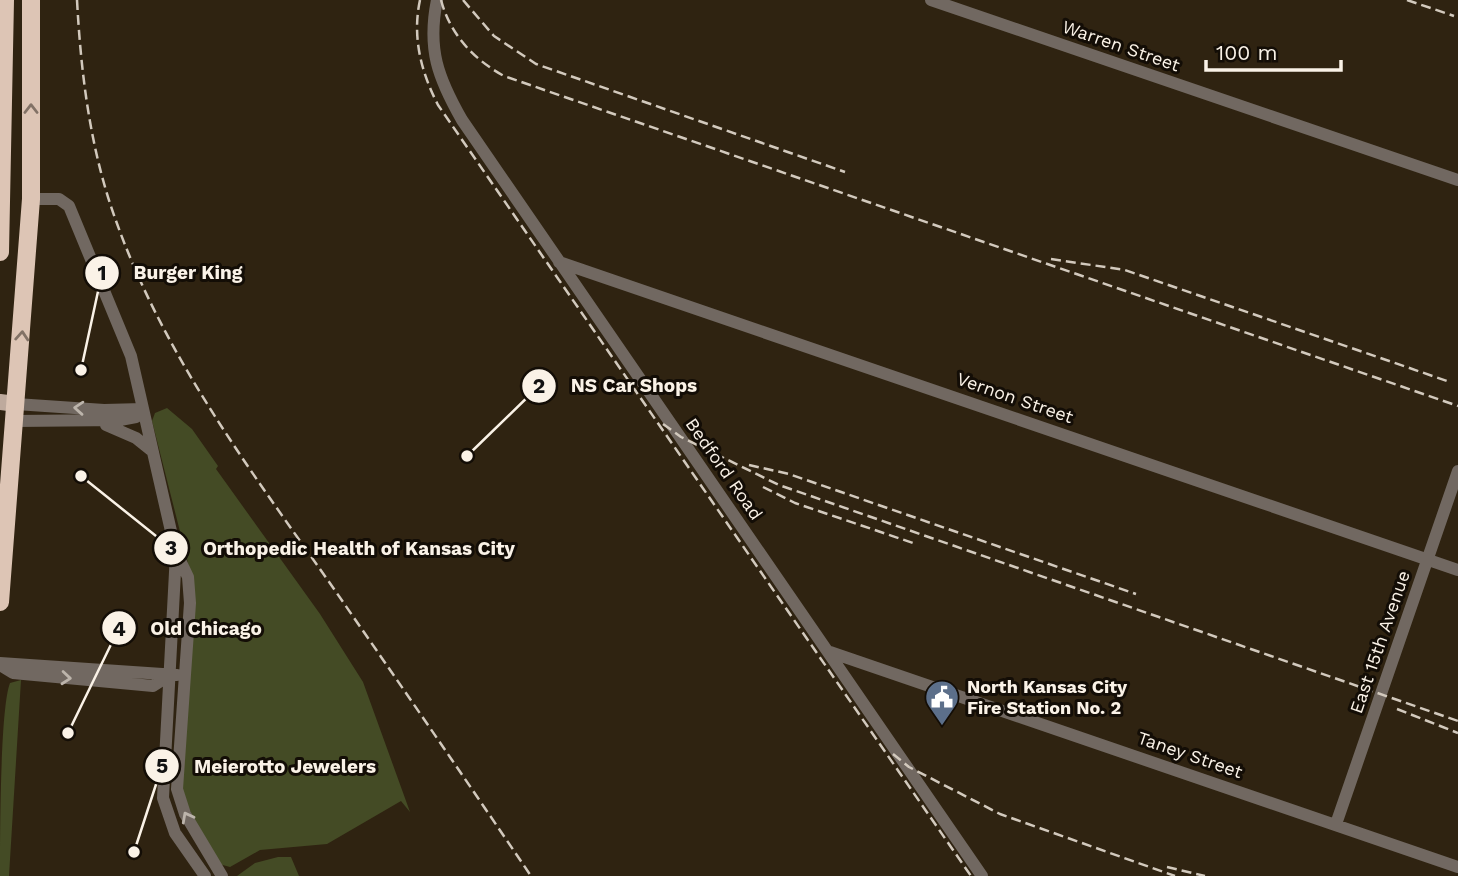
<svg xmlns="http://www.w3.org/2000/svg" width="1458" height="876" viewBox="0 0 1458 876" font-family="'Work Sans',sans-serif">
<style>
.green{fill:#444b25}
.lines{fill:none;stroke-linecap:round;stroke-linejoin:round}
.minor{stroke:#716861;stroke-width:12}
.major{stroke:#beaa9d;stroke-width:16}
.highway{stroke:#ddc5b5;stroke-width:18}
.rail{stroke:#d2c9bd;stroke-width:2.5;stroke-dasharray:10 5;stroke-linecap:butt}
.oneway{stroke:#827266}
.oneway2{stroke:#bcb4ab}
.labels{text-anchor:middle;stroke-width:6;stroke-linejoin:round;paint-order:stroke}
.street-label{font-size:18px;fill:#faf2e7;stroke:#130d06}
.poi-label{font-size:18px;font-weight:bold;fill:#faf2e7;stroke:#130d06;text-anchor:start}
.leader{fill:none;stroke:#faf2e7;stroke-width:2.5}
.callout-dot{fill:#faf2e7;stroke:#130d06;stroke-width:2.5}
.mark-label{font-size:21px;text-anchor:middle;font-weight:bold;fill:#111}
.callout-label{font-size:19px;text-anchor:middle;font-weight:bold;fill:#faf2e7;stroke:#130d06;stroke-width:6;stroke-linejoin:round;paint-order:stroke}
</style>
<rect width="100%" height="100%" fill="#2f2311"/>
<path class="green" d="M 167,408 L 192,429 L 218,466 L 216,469 L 320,614 L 363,682 L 410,812 L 401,801 L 327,844 L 260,850 L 230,867 L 219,864 L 179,791 L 190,571 L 152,421 L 155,413 Z
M 21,680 L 9,876 L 0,876 C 0,840 0,708 10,683 Z
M 278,857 L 291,857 L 299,876 L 237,876 L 255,863 Z"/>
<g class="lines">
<path class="minor" d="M 437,0 C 427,49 438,78 462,120 L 982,876
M 931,0 L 1458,180
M 31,199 L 59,199 L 69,206 L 131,356 L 176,553 L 163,798 L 175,833 L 205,876
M 559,262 L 1458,570
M 16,404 L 104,410 L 143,409
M 15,421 L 120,420 L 136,417 L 143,409
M 106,425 L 136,438 L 151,450
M 179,558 L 188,577 L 190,603 L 177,789 L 185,814 L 222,876
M 830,652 L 1458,867
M 0,663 L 177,675
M 0,665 L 13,673 L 153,686 L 170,675
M 1336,824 L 1458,471"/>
<path class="major" d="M 0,402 L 16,404"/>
<path class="highway" d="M 0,252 L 5,0
M 0,602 L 31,199 L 31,0"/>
<path class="rail" d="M 77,0 C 81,74 90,148 115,218 C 163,355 251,471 334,589 C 400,684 466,780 531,876
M 420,0 C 412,37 421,72 438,105 L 971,876
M 441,0 C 450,34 473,59 504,76 L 1458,406
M 463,0 L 494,36 L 536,64 L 845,172
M 1407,0 L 1454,16
M 1051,259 L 1125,270 L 1450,382
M 663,424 L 681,437 L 779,485 L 1458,721
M 749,465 L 789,474 L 1136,594
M 763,487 L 795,503 L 913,543
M 1397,709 L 1458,733
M 893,754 L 909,767 L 1000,814 L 1175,876
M 1167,867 L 1205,876"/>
</g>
<defs><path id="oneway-chevron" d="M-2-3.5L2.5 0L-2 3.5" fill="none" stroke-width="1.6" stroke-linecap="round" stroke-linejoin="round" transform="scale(1.75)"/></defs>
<g class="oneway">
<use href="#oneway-chevron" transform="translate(31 109) rotate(-90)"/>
<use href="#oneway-chevron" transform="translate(22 336) rotate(-86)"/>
</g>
<g class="oneway2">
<use href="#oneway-chevron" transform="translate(79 408) rotate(-176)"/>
<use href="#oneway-chevron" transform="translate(66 678) rotate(5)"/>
<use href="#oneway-chevron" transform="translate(187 817) rotate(-118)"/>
</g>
<defs>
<g id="civic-pin" transform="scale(1.75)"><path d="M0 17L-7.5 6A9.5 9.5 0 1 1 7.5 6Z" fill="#5c6f8a" stroke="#130d06"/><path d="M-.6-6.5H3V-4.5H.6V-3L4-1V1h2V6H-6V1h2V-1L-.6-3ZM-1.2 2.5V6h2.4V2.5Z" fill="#fff"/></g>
</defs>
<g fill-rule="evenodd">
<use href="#civic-pin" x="942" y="697"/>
</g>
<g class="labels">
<g class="street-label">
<text transform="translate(1121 46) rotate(19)" y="6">Warren Street</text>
<text transform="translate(1015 398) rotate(19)" y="6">Vernon Street</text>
<text transform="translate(724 469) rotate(55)" y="6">Bedford Road</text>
<text transform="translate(1380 642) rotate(-71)" y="6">East 15th Avenue</text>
<text transform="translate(1190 755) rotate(19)" y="6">Taney Street</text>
</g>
<g class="poi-label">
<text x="967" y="693">North Kansas City<tspan x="967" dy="21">Fire Station No. 2</tspan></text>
</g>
</g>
<path class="leader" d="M81 370L102 273M467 456L539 386M81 476L171 548M68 733L119 628M134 852L162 766"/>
<g class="callout-dot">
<circle cx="81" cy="370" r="7"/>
<circle cx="467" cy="456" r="7"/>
<circle cx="81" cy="476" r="7"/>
<circle cx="68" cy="733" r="7"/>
<circle cx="134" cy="852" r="7"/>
<circle cx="102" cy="273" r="18"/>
<circle cx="539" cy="386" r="18"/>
<circle cx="171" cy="548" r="18"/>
<circle cx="119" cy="628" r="18"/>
<circle cx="162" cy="766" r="18"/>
</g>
<g class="mark-label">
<text x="102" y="280">1</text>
<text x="539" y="393">2</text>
<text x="171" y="555">3</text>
<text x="119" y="636">4</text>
<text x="162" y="773">5</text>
</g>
<g class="callout-label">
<text x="188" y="279">Burger King</text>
<text x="634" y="392">NS Car Shops</text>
<text x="359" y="555">Orthopedic Health of Kansas City</text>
<text x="206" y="635">Old Chicago</text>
<text x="285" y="773">Meierotto Jewelers</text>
</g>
<path d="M1206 60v10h135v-10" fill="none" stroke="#faf2e7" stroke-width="3.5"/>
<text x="1216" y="60" font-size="21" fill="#faf2e7" stroke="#130d06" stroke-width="5" paint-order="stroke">100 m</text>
</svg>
